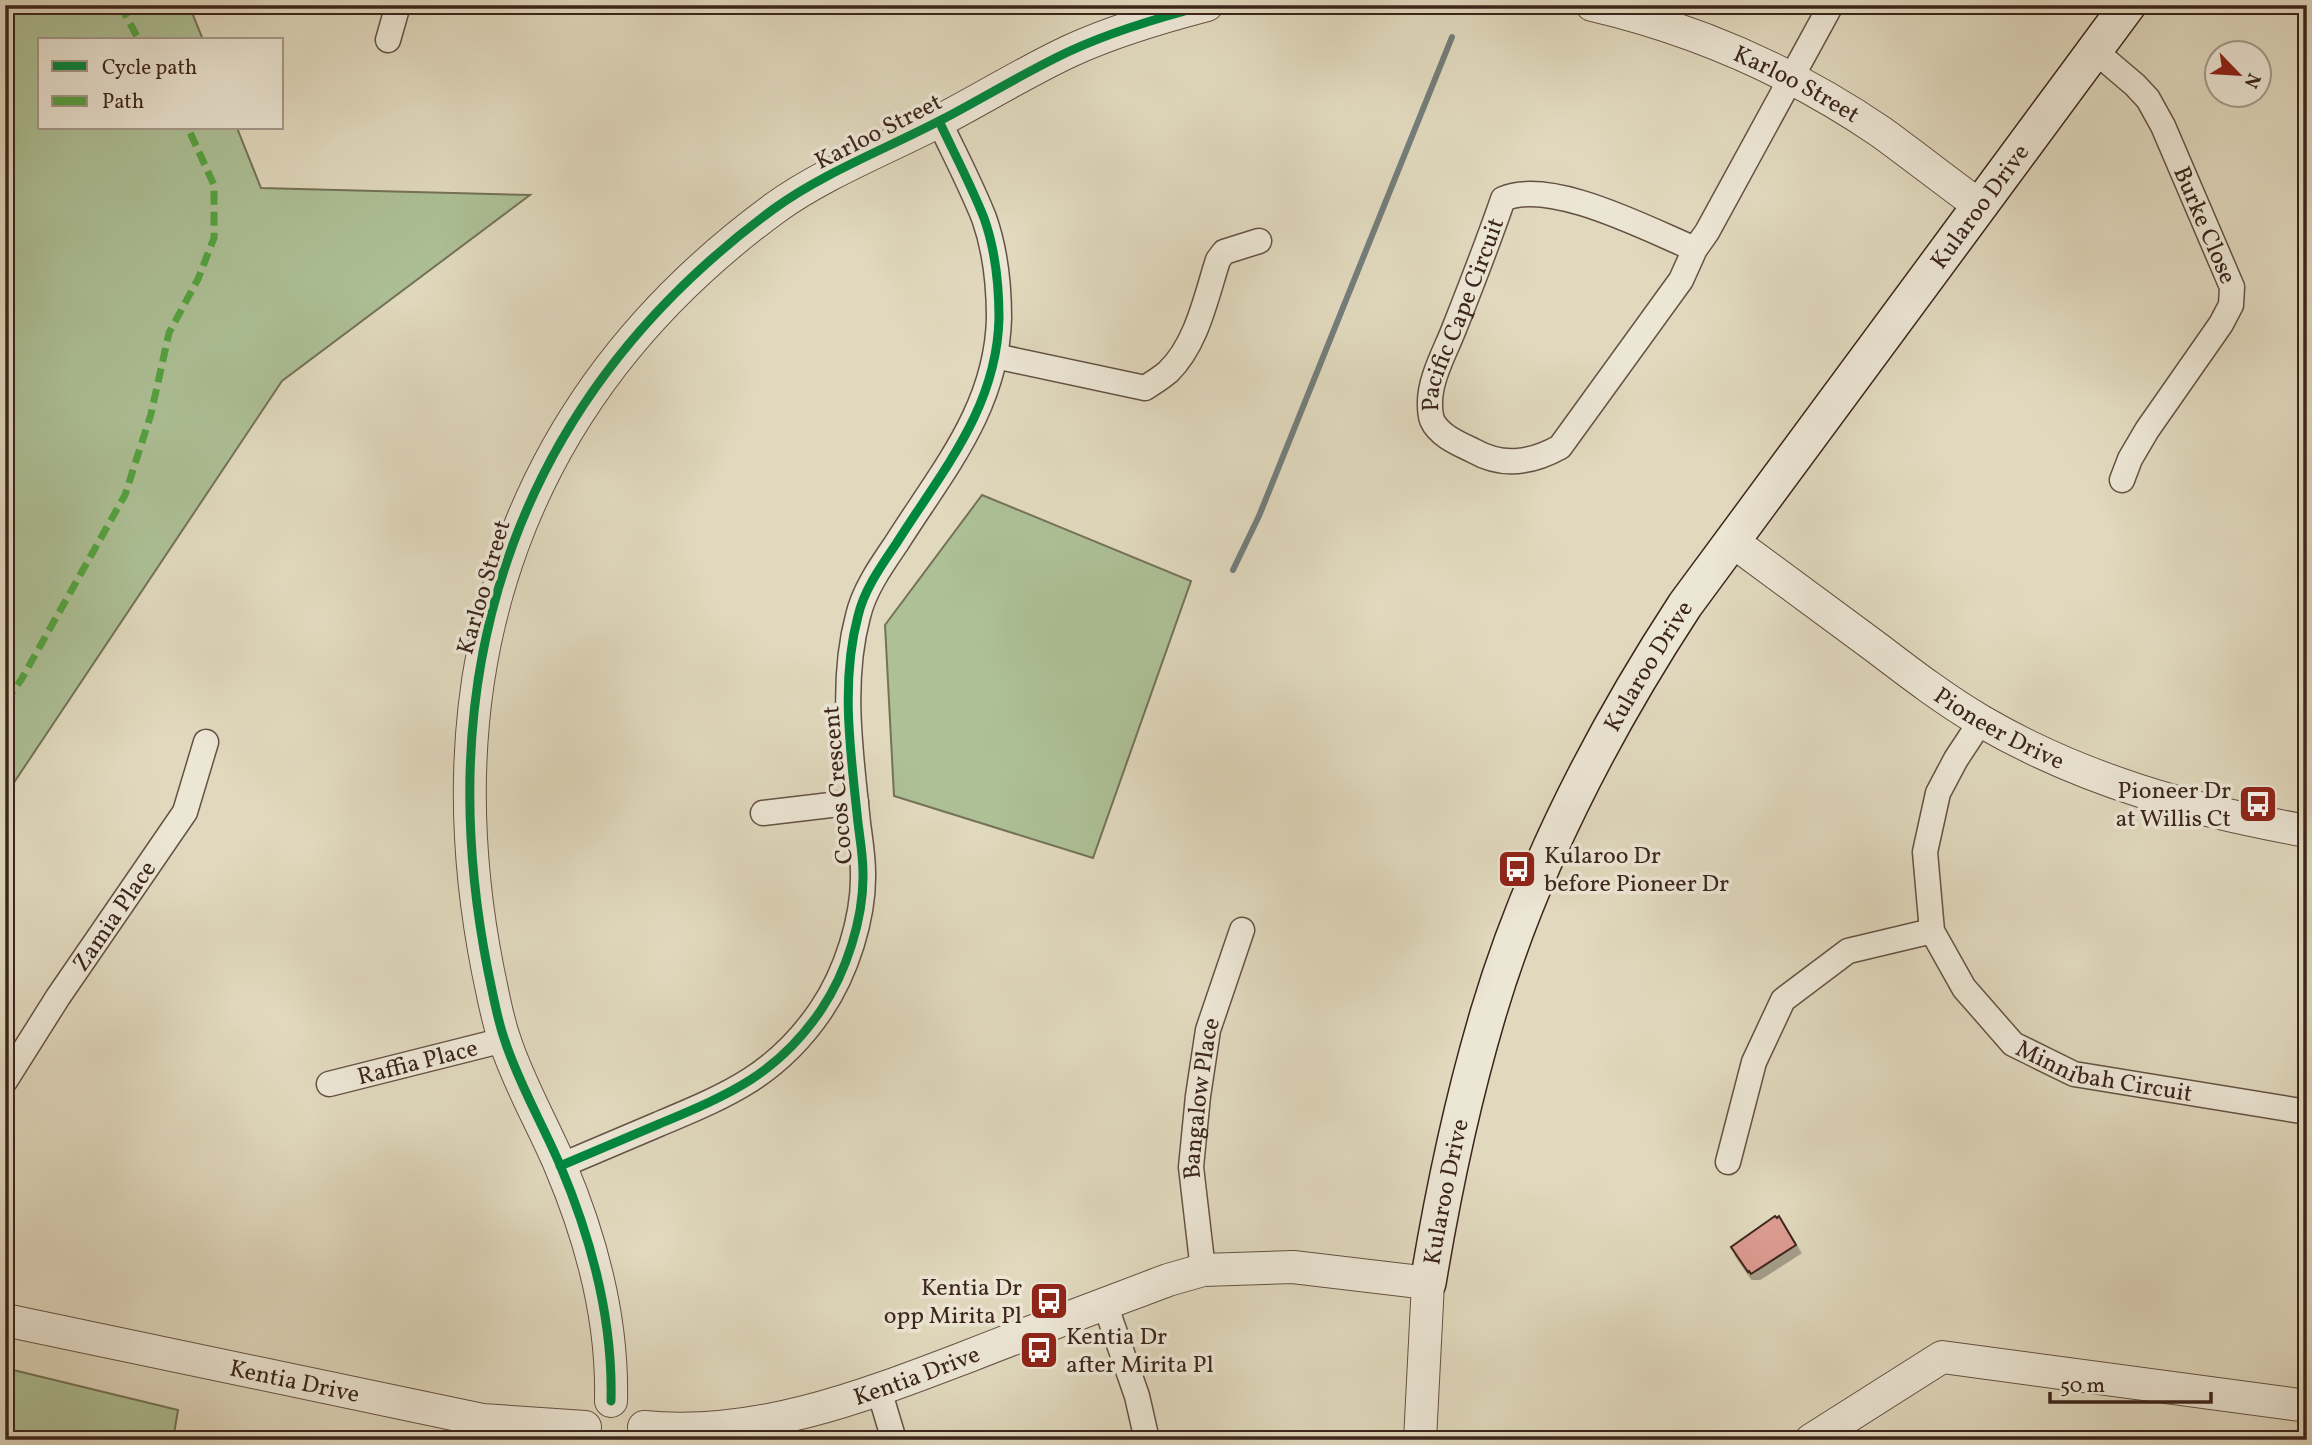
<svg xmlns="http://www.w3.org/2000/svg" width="2312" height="1445" viewBox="0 0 2312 1445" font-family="Vollkorn,serif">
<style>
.green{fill:#adc096;stroke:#747259;stroke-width:2}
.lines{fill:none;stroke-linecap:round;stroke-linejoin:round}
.stream{stroke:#737e7b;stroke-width:6}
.building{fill:#dd9c92;stroke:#3c251c;stroke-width:2;filter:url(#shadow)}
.minor-casing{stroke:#655244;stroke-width:27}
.tertiary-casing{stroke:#655244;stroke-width:34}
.secondary-casing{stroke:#3c251c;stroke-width:38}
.minor{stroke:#ece6d5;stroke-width:24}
.tertiary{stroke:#ece6d5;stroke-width:32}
.secondary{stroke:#ece6d5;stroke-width:35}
.quiet{stroke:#54a341;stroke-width:7;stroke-dasharray:14 7;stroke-linecap:butt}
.cycleway-casing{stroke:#ece6d5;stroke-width:13}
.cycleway{stroke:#00873e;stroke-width:9}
.labels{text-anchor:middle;stroke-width:7;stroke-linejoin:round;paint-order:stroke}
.street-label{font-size:24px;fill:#3c251c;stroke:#ece6d5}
.poi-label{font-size:24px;fill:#3c251c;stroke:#ece6d5;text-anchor:end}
</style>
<defs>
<filter id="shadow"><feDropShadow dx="4.5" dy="8" stdDeviation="0" flood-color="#0004"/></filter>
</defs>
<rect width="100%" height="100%" fill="#e1d9be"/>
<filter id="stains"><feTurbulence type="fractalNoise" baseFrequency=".00286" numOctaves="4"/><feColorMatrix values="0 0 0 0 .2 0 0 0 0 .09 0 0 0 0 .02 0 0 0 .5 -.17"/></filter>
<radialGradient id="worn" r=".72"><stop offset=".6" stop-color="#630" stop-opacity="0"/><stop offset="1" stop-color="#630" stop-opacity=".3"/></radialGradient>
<path class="green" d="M 5,5 L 189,5 L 203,40 L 40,40 L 40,128 L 237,128 L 261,188 L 530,195 L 282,381 L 5,796 Z
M 982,495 L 1191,581 L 1093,858 L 894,796 L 885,625 Z
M 5,1368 L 178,1410 L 173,1440 L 5,1440 Z"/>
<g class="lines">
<path class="stream" d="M 1233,570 L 1259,516 L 1452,37"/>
</g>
<path class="building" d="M 1775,1216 L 1777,1218 L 1779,1216 L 1796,1245 L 1751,1274 L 1749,1271 L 1748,1272 L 1731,1247 Z"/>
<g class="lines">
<g class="minor-casing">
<g id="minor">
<path d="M 388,40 L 398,5"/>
<path id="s1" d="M 2095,51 L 2135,85 L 2148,99 L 2163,126 L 2232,287 L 2231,305 L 2221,324 L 2147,430 L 2130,459 L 2122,480"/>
<path id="s2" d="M 1695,249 L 1681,280 L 1560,447 C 1533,462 1504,468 1474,451 C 1460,444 1439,436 1432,420 C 1431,417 1430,409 1430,405 C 1429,380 1445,352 1454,329 C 1471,286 1488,243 1503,199 C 1551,178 1647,229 1695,249 L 1707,232 L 1831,5"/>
<path d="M 995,356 L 1145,388 C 1153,383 1161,378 1168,372 C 1197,344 1206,297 1218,260 L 1224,252 L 1259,241"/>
<path id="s3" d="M 1981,721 L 1956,759 L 1938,793 L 1925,852 L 1932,931 L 1964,988 L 2013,1044 L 2074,1074 L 2307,1112"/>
<path d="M 763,813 L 856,802"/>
<path id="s4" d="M 5,1081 L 58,997 L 185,812 L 206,742"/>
<path id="s5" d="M 329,1084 L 504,1040"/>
<path d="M 1728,1162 L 1754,1062 L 1783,1000 L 1848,951 L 1932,931"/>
<path d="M 560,1166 C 593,1152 626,1138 659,1124 C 728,1095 777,1075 821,1010 C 846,973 864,918 863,873 C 863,856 860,839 858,823 C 851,755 840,683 858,616 C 864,590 881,566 896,544 C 942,471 997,408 999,318 C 999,286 995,249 984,218 C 971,185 954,153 939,121"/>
<path id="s6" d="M 1203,1270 L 1191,1167 L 1198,1096 L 1208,1030 L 1242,930"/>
<path d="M 1105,1304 L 1137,1396 L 1147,1440"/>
<path d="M 879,1390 L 894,1440"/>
</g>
</g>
<g class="tertiary-casing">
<g id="tertiary">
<path id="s7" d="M 1592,5 C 1695,29 1793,72 1881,132 C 1914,156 1947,182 1980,206"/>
<path id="s8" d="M 1732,541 C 1780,576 1828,612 1877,648 C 1911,674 1945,700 1981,721 C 2082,780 2193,811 2307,831"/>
<path id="s9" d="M 5,1320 L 482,1420 L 585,1427"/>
<path d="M 611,1401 C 613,1321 591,1238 560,1165 C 542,1123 519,1084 505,1041 C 497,1019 493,994 488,971 C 427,663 520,395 775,208 C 823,173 890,147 943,119 C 985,97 1027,71 1070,51 C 1113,31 1161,17 1207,5"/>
<path id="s10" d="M 644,1427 C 758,1438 864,1396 969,1356 C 1035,1330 1102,1305 1168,1280 L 1203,1270 L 1293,1267 L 1428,1283 L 1420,1440"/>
<path d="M 1811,1440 L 1942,1357 L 2307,1406"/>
</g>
</g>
<g class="secondary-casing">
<g id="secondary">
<path id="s11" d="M 1428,1283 C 1443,1192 1462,1102 1488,1014 C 1531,869 1602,732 1685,605 L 2128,5"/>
</g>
</g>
<use href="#minor" class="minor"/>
<use href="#tertiary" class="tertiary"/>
<use href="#secondary" class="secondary"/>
<path class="quiet" d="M 120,5 L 139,40
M 5,702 L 21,680 L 125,495 L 151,414 L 169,333 L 198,279 L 214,238 L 214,185 L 188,128"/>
<g class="cycleway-casing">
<path id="cycleway" d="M 560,1166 C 593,1152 626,1138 659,1124 C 728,1095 777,1075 821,1010 C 846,973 864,918 863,873 C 863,856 860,839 858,823 C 851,755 840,683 858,616 C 864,590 881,566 896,544 C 942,471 997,408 999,318 C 999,286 995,249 984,218 C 971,185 954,153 939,121
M 611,1401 C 613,1321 591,1238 560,1165 C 542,1123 519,1084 505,1041 C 497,1019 493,994 488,971 C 427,663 520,395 775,208 C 823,173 890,147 943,119 C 985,97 1027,71 1070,51 C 1113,31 1161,17 1207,5"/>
</g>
<use href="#cycleway" class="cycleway"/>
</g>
<defs>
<g id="bus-square" transform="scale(2.0125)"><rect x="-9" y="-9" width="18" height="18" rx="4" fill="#8f2418" stroke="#ece6d5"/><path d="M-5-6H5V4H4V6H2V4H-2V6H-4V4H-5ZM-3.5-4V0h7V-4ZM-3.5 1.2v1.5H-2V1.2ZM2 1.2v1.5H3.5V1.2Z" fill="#fff"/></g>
</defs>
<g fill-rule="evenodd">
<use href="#bus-square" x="2258" y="804"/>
<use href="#bus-square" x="1517" y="869"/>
<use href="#bus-square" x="1049" y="1301"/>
<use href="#bus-square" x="1039" y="1350"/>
</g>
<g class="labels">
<g class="street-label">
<text dy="8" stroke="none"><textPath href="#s7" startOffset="220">Karloo Street</textPath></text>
<text transform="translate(878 131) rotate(-27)" y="8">Karloo Street</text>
<text dy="8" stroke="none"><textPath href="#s11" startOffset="1227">Kularoo Drive</textPath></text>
<text dy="8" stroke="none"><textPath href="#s1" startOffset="210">Burke Close</textPath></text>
<text dy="8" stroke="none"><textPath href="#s2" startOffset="495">Pacific Cape Circuit</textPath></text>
<text transform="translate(483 587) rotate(-74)" y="8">Karloo Street</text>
<text dy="8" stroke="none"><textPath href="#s11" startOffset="660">Kularoo Drive</textPath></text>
<text dy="8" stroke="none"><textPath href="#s8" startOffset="327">Pioneer Drive</textPath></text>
<text transform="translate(837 785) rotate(-95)" y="8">Cocos Crescent</text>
<text dy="8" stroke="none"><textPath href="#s4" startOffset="198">Zamia Place</textPath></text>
<text dy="8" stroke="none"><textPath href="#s5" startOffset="91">Raffia Place</textPath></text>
<text dy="8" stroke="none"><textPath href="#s3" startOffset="460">Minnibah Circuit</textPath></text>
<text dy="8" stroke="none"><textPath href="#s6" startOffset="173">Bangalow Place</textPath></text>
<text dy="8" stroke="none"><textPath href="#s11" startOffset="93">Kularoo Drive</textPath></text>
<text dy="8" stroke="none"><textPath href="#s10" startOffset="280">Kentia Drive</textPath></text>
<text dy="8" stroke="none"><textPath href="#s9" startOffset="296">Kentia Drive</textPath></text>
</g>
<g class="poi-label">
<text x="2231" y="798">Pioneer Dr<tspan x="2231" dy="28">at Willis Ct</tspan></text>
<text x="1544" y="863" text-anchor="start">Kularoo Dr<tspan x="1544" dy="28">before Pioneer Dr</tspan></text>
<text x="1022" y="1295">Kentia Dr<tspan x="1022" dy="28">opp Mirita Pl</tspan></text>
<text x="1066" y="1344" text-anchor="start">Kentia Dr<tspan x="1066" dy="28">after Mirita Pl</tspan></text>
</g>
</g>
<rect width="2312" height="1445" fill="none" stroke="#e1d9be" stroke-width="28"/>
<rect x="7" y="7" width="2298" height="1431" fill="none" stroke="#3c251c" stroke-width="3.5"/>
<rect x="14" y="14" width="2284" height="1417" fill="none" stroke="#3c251c" stroke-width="2"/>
<rect x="38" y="38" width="245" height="91" fill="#ece6d5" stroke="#a6998b" stroke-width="2"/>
<rect x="52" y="61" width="35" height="10" fill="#00873e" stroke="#a6998b" stroke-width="2"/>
<text x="102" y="74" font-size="21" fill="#3c251c">Cycle path</text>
<rect x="52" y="96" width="35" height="10" fill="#54a341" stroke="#a6998b" stroke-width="2"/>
<text x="102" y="108" font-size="21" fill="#3c251c">Path</text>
<g transform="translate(2238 74) rotate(115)"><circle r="33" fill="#ece6d5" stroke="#a6998b" stroke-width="2"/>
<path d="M0-5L12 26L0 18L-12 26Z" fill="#8f2418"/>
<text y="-10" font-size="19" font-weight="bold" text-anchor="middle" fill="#3c251c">N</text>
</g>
<path d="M2050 1392v10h161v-10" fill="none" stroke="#3c251c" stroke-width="3.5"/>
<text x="2060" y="1392" font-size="21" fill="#3c251c" stroke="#ece6d5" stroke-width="5" paint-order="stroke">50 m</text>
<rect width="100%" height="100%" filter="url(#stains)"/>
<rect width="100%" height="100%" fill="url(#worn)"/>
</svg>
